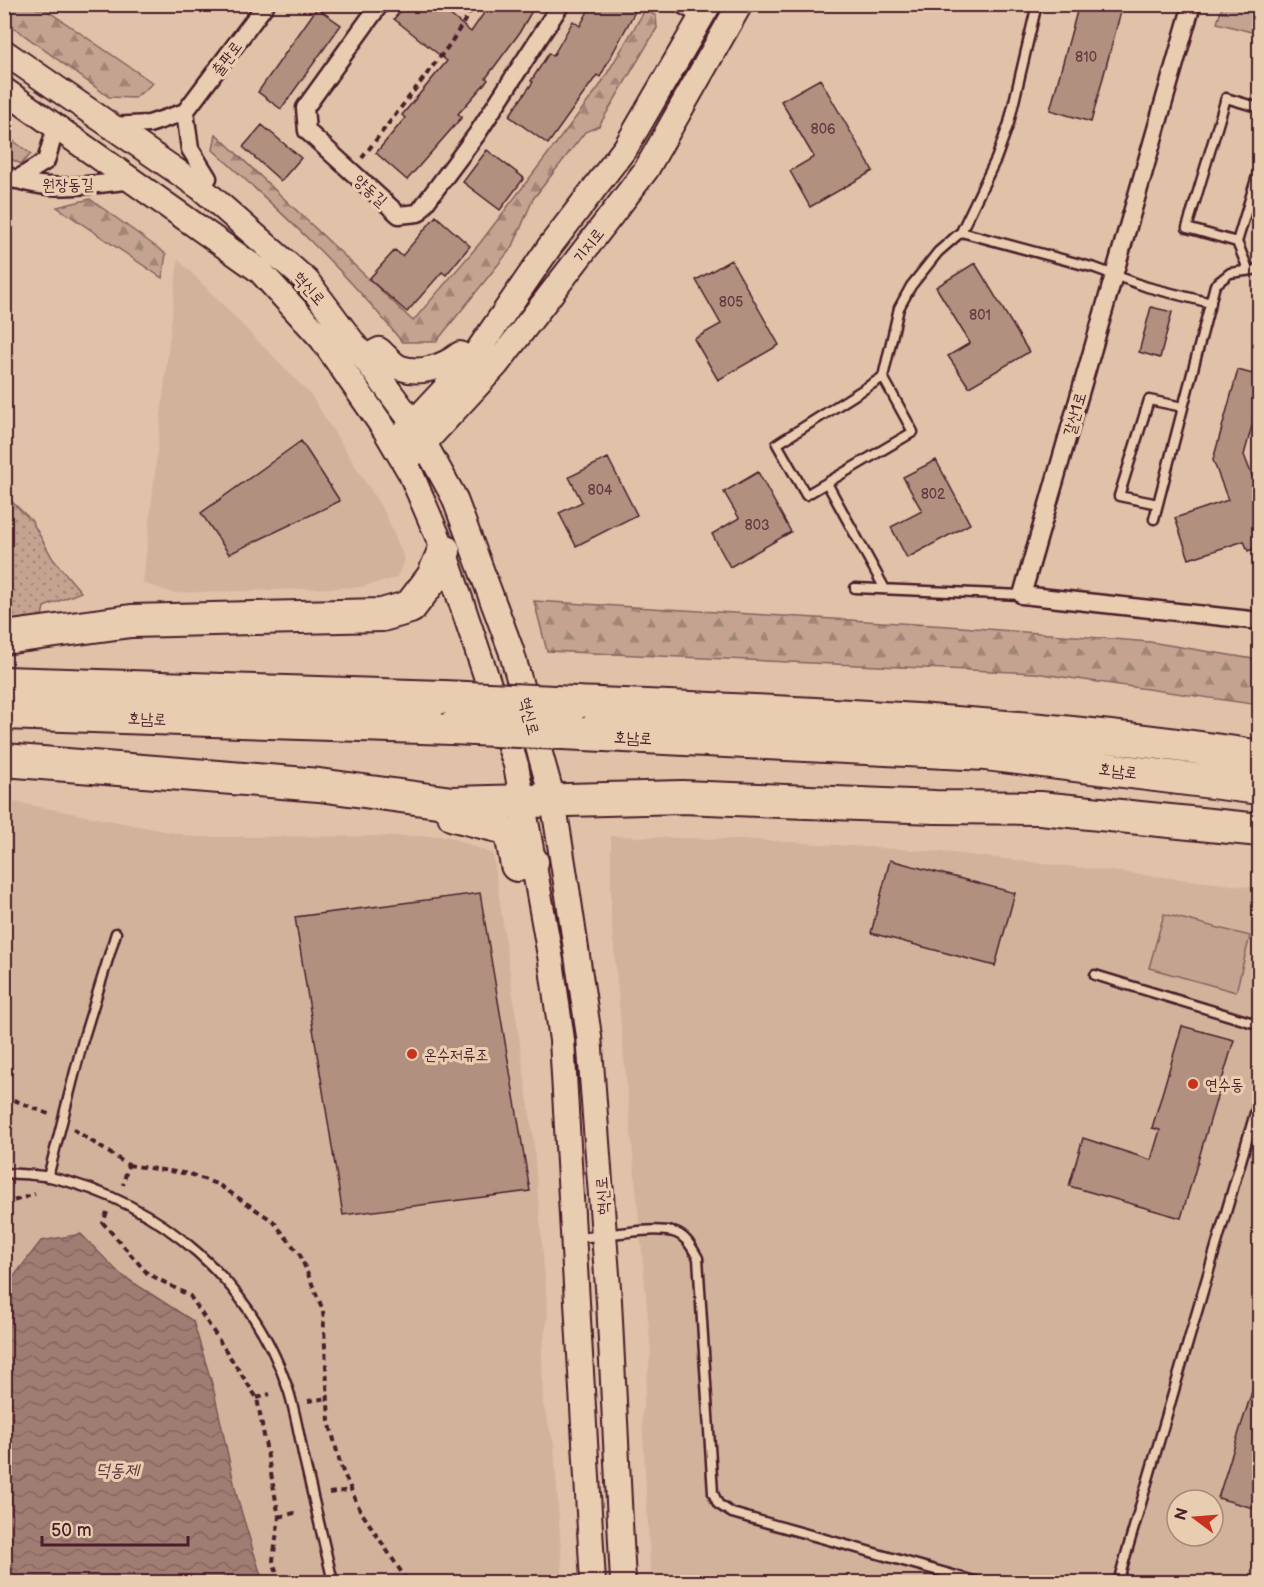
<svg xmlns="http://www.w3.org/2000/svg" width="1264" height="1587" viewBox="0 0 1264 1587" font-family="'Balsamiq Sans','Poor Story',sans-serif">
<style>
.built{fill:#d1b39c;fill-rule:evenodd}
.grass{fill:url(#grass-dots);stroke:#87625e;stroke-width:1.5}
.forest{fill:url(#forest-firs);stroke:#87625e;stroke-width:1.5}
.park{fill:#c4a490;stroke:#87625e;stroke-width:1.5}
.water{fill:url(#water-waves);stroke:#7e5756;stroke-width:1.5}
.building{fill:#b19080;stroke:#4a1f2b;stroke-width:1.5}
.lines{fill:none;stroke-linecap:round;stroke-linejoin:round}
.lane-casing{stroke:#4a1f2b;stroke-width:13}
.street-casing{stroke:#4a1f2b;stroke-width:21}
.secondary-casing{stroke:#4a1f2b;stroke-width:28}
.highway-casing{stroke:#4a1f2b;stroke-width:36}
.path{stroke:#4a1f2b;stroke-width:4;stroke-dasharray:6 4.5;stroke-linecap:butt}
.lane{stroke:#e9cdb0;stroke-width:8}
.street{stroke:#e9cdb0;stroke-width:16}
.secondary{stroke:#e9cdb0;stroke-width:24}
.highway{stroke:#e9cdb0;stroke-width:32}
.highway-bridge-casing{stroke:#4a1f2b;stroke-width:36;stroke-linecap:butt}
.highway-bridge{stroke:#e9cdb0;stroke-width:32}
.poi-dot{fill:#c8321e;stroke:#e9cdb0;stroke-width:2}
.labels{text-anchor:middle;stroke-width:6;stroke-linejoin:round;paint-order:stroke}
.number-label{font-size:14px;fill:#643b40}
.street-label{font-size:16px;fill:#4a1f2b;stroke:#e9cdb0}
.poi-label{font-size:16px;fill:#4a1f2b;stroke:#e9cdb0;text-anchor:start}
.water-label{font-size:18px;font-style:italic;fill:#60363d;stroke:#e9cdb0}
</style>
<defs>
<pattern id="grass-dots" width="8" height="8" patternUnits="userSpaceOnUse" patternTransform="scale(1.5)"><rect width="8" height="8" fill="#c4a490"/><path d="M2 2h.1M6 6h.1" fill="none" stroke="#a18576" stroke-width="1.8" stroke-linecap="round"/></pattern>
<pattern id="forest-firs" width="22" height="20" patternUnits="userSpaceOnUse" patternTransform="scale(1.5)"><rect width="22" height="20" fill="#c4a490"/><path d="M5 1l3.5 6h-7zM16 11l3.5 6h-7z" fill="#a18576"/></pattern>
<pattern id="water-waves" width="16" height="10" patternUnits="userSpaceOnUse" patternTransform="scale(1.5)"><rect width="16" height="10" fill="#a07d73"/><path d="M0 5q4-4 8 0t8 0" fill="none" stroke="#84665f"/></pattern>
</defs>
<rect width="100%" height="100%" fill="#dfc2a8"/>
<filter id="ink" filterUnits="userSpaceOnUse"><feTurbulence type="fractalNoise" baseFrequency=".0167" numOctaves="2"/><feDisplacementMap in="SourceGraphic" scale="12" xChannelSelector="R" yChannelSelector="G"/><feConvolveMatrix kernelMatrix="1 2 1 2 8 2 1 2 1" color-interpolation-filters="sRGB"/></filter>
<g filter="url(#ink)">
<path class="built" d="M 178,259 L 310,394 L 385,513 L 405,560 L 396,578 L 361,587 L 173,593 L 143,583 Z
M 4,800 L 195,837 L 447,836 L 493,854 L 533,1136 L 548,1314 L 542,1351 L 543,1404 L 554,1444 L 563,1582 L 5,1582 Z
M 611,836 L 757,840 L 943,852 L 1259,888 L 1259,1582 L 653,1582 L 650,1565 L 642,1415 L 651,1351 L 611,917 ZM 1177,1500 L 1213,1500 L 1213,1536 L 1177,1536 Z"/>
<path class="grass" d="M 4,494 L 31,520 L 53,559 L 81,592 L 44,607 L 40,626 L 5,629 Z"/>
<path class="forest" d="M 5,4 L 39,5 L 153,83 L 135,98 L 109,97 L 5,21 Z
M 645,10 L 656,16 L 657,28 L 599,126 L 585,132 L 533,199 L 513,246 L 436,342 L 402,342 C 347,272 279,210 213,150 L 216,134 L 413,321 L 480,243 L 599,87 Z
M 4,134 L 31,154 L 21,164 L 5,156 Z
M 90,199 L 166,254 L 162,278 L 57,207 Z
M 534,601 L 948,626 L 1150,642 L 1259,660 L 1259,705 L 1035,673 L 547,651 Z"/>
<path class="park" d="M 1223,5 L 1259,5 L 1259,34 L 1217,23 Z
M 1164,914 L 1250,936 L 1236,992 L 1149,968 Z"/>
<path class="water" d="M 81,1234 L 120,1274 L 193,1321 L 213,1387 L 238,1501 L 263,1582 L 5,1582 L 5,1288 L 41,1241 Z"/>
<path class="building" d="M 406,4 L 437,4 L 471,32 L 490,4 L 536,4 L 518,35 L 486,78 L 488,80 L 458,114 L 462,117 L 407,180 L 376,153 L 405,118 L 402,115 L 447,61 L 394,19 Z
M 592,4 L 639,4 L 600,77 L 597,75 L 548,144 L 509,116 L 533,82 L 531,81 L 549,53 L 553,56 L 573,21 L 580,26 Z
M 1079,4 L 1123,4 L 1091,122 L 1050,110 Z
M 317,8 L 341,25 L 281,109 L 258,92 Z
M 820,79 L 873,171 L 810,207 L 790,171 L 814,157 L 781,101 Z
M 262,125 L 301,158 L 281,181 L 243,147 Z
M 487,150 L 524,178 L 500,210 L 463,182 Z
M 436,216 L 470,246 L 446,275 L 442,272 L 407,312 L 369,279 L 395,250 L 402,256 Z
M 731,260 L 779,345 L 718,380 L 694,339 L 721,324 L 696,280 Z
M 975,263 L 1029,352 L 969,387 L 948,356 L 970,343 L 936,287 Z
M 1151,307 L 1172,312 L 1160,358 L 1139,352 Z
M 1238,370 L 1260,376 L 1260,397 L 1244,455 L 1260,496 L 1260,546 L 1248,551 L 1244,541 L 1189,559 L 1175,518 L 1228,500 L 1213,460 Z
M 301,441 L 340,501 L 229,554 L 201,513 Z
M 608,458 L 637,515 L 576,546 L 559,513 L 582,502 L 569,477 Z
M 936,460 L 970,524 L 907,558 L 891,527 L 922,511 L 903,477 Z
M 758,472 L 791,532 L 730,567 L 712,534 L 739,518 L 724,492 Z
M 890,860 L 1015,893 L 995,966 L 871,933 Z
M 480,893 L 530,1191 L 343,1215 L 295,917 Z
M 1182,1026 L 1234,1040 L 1181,1218 L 1069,1186 L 1083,1138 L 1151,1160 L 1160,1130 L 1152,1128 Z
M 1256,1379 L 1260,1379 L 1260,1510 L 1218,1498 Z"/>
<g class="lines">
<g class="lane-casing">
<path id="lane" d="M 961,232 L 1095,268 L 1147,287 L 1211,303
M 1237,242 L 1187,228 L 1226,98 L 1260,108
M 1248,269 L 1237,242 L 1260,166
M 883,377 L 777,444 L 806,495 L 913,432 L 883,377 L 899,308 L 911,286 L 938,252 L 961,232 L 996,159 L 1009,123 L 1037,4
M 828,485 L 885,589
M 1158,504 L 1119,496 L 1149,400 L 1183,407
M 1154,519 L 1215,285 L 1230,273 L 1260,269
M 855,588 L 1022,595
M 1095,975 L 1260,1025
M 4,1173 C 19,1174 35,1174 50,1177 C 161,1202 253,1282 289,1392 C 295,1412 299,1433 303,1454 C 313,1497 323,1540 333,1582
M 48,1177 L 83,1040 L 116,933
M 575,1238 C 600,1237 650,1226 673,1232 C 686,1235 692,1248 698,1258 L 713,1493 L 718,1504 L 732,1513 L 978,1582
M 1118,1582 L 1260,1096"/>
</g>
<g class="street-casing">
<path id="street" d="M 380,4 L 305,108 L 307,131 L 399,215 L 418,213 L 477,134 L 561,4
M 681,4 L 702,16
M 1192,4 L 1022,595 L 1260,621
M 185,112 L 190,149 L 208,178 L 201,188
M 110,126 L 149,124 L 185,112 L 266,4
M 4,174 C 44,195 91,184 134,180
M 16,180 L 46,161 L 56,127"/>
</g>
<g class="secondary-casing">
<path id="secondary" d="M 4,52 L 201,188 L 307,281 L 413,423 L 454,497 L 511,650 L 553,800 L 568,895 L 589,1036 L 609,1301 L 623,1582
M 4,90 L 260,271 L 322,339 L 385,430 L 411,474 L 444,551 L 516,765 L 551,961 L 562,1040 L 593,1582
M 366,357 L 379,350 C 385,355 394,366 401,368 C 421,375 445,366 460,354 L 470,362
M 403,434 L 470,362 L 550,246 L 626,147 L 709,4
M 415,453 L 497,364 L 646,170 L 740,4"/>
</g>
<g class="highway-casing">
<path id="highway" d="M 4,638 L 131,621 L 382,615 L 410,607 L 433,577 L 444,551
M 4,683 L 443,697
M 576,703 C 804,713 1034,721 1260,757
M 4,713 L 452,728
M 584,734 L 986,754 L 1260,788
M 4,760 L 319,785 L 452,803 L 682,797 L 935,807 L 1040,808 L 1260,830
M 453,810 L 454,815 L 510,829 L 517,865 L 532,862"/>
</g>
<path class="path" d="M 362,158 L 450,44 L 475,4
M 4,1096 L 51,1115
M 73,1129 L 128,1165 L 123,1185
M 128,1165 L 190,1174 L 219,1185 L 273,1221 L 300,1255 L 323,1310 L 329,1421 L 341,1467 L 360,1510 L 408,1582
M 4,1204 L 35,1194
M 107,1212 L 103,1223 L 147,1273 L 190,1296 L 257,1398 L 279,1517 L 273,1560 L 279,1582
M 257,1398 L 270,1394
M 308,1401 L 328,1398
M 329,1493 L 351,1490
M 279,1517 L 298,1512"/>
<use href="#lane" class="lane"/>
<use href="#street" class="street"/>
<use href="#secondary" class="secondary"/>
<use href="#highway" class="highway"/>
<g class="highway-bridge-casing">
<path id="highway-bridge" d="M 443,697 L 576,703
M 452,728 L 584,734"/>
</g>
<use href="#highway-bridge" class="highway-bridge"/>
</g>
</g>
<g class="poi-dot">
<circle cx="412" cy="1054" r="6"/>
<circle cx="1193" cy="1084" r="6"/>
</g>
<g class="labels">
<g class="number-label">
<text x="1086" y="62">810</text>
<text x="823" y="134">806</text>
<text x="731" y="307">805</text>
<text x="980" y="320">801</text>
<text x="600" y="495">804</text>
<text x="933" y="499">802</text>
<text x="757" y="530">803</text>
</g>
<g class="street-label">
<text transform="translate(226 58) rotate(-53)" y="6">출판로</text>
<text transform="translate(68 184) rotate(-1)" y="6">원장동길</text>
<text transform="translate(371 190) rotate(42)" y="6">양동길</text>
<text transform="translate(588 245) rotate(-52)" y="6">기지로</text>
<text transform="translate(310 288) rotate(48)" y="6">혁신로</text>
<text transform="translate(1074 414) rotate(-74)" y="6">갈산1로</text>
<text transform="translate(530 716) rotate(75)" y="6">혁신로</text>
<text transform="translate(147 718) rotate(2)" y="6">호남로</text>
<text transform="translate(633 737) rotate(3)" y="6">호남로</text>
<text transform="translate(1118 770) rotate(7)" y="6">호남로</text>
<text transform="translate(602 1196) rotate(-94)" y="6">혁신로</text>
</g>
<g class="poi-label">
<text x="424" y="1060">온수저류조</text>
<text x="1205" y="1090">연수동</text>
</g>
<g class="water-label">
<text x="117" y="1476">덕동제</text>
</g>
</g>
<rect width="1264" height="1587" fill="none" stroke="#e9cdb0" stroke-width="24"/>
<rect x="12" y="12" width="1240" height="1563" fill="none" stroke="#4a1f2b" stroke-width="2" filter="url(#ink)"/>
<g transform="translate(1195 1518) rotate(286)"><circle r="28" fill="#e9cdb0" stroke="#a9877b" stroke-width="1.5"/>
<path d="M0-4.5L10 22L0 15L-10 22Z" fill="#c8321e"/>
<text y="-9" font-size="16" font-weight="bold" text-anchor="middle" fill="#4a1f2b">N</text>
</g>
<path d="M42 1536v9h146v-9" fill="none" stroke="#4a1f2b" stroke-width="3"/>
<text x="51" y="1536" font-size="18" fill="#4a1f2b" stroke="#e9cdb0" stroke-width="4.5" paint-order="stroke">50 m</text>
</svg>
